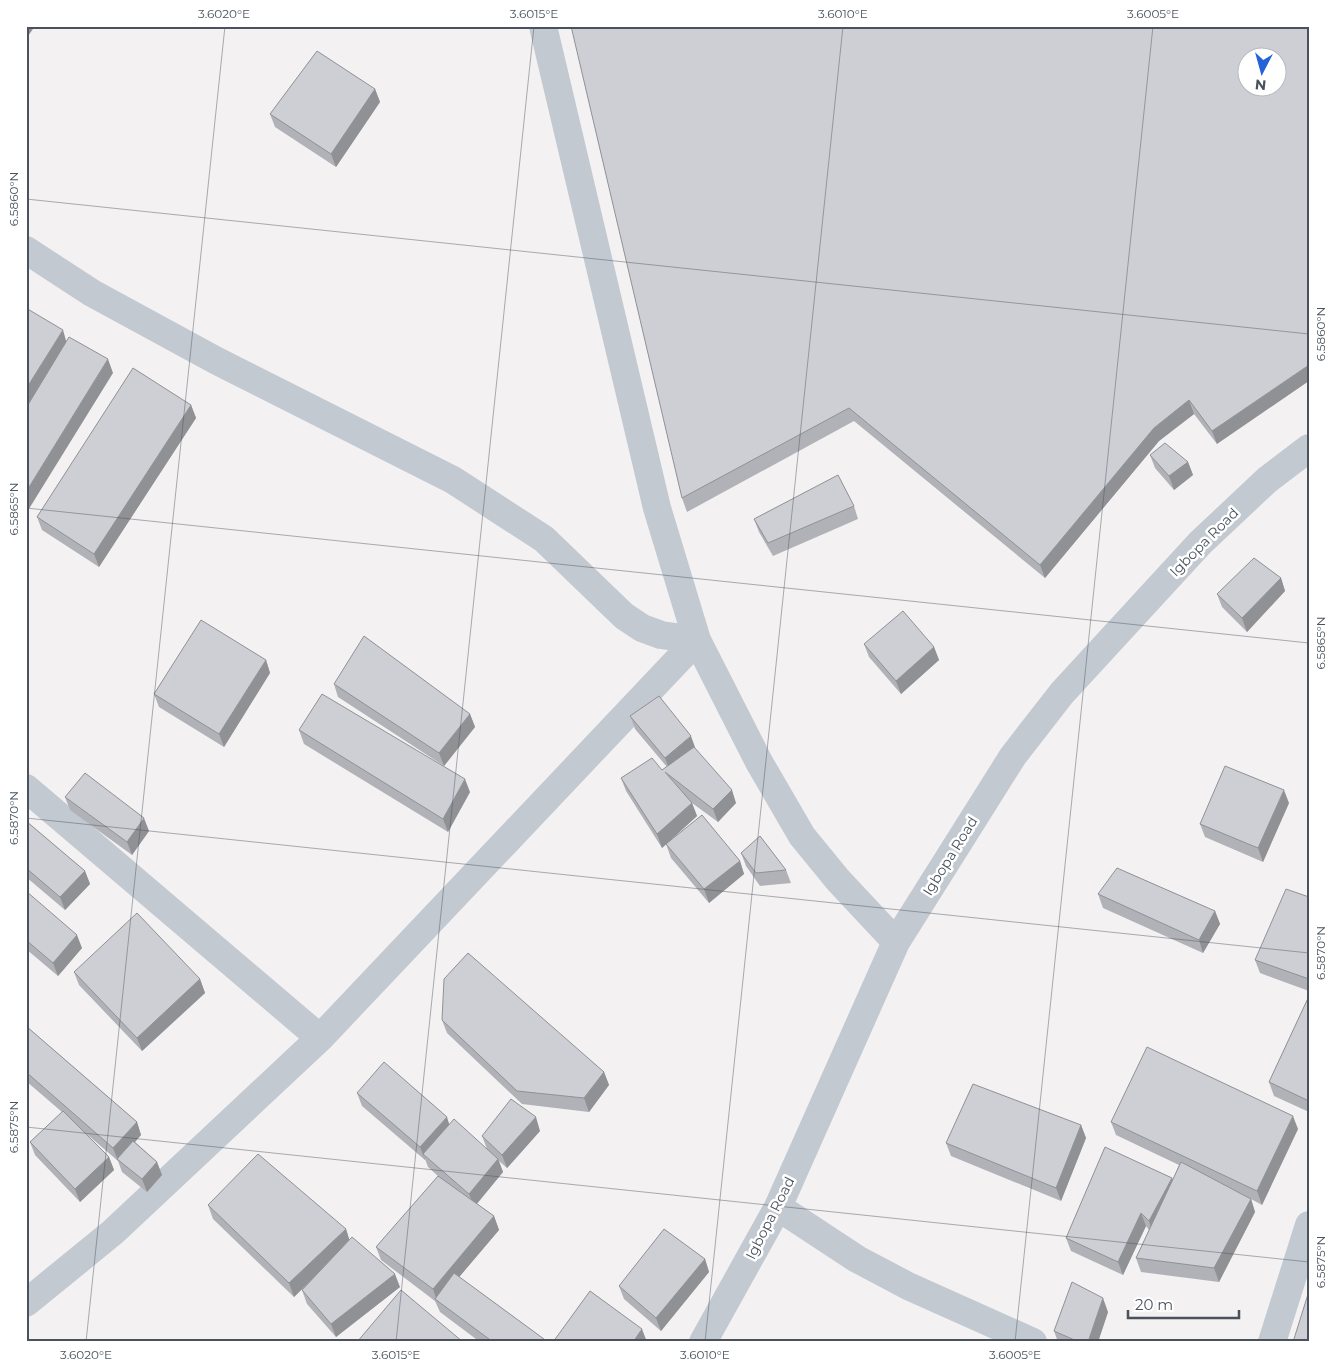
<svg xmlns="http://www.w3.org/2000/svg" width="1335" height="1368" viewBox="0 0 1335 1368" font-family="Montserrat,sans-serif">
<style>
.lines{fill:none;stroke-linecap:round;stroke-linejoin:round}
.minor{stroke:#c2c9d1;stroke-width:28}
.wall{fill:#b1b2b7}
.shaded-wall{fill:#909195}
.building{fill:#cecfd5;stroke:#909195;fill-rule:evenodd}
.ticks{fill:none;stroke:#49525d;stroke-width:1;stroke-opacity:0.45}
.labels{text-anchor:middle;stroke-width:5;stroke-linejoin:round;paint-order:stroke}
.street-label{font-size:14px;fill:#49525d;stroke:#fff}
.neatline{fill:none;stroke:#49525d;stroke-width:2}
.ticks-label{font-size:12px;text-anchor:middle;fill:#49525d}
</style>
<rect width="100%" height="100%" fill="#f3f1f1"/>
<g class="lines">
<path class="minor" d="M 543,26 L 657,508 L 697,640 L 759,762 L 802,836 L 838,880 L 896,942
M 26,250 L 92,293 L 217,361 L 453,480 L 544,539 L 624,616 L 642,628 L 661,635 L 697,640
M 26,788 L 320,1038 L 697,640
M 778,1207 L 857,1259 L 908,1286 L 1033,1342
M 26,1303 L 113,1232 L 320,1038
M 703,1342 L 778,1207 L 896,942 L 1013,756 L 1062,693 L 1200,543 L 1267,480 L 1309,448
M 1272,1342 L 1309,1225"/>
</g>
<path class="wall" d="M 1309,26 L 1217,444 L 1194,414 L 1159,441 L 1045,578 L 854,421 L 687,512 L 682,498 Z
M 375,89 L 380,102 L 336,167 L 275,127 L 270,114 Z
M 191,405 L 196,418 L 99,567 L 42,530 L 37,517 Z
M 1150,455 L 1188,462 L 1193,475 L 1174,490 L 1155,468 Z
M 854,506 L 858,519 L 773,556 L 759,532 L 754,519 Z
M 1281,578 L 1285,591 L 1247,632 L 1222,607 L 1217,594 Z
M 864,644 L 934,647 L 939,660 L 901,694 L 869,657 Z
M 266,660 L 270,673 L 224,747 L 159,707 L 154,694 Z
M 334,684 L 470,714 L 475,727 L 444,766 L 338,697 Z
M 630,716 L 696,749 L 736,803 L 718,822 L 692,803 L 697,816 L 662,848 L 626,791 L 621,778 L 662,770 L 667,767 L 635,729 Z
M 299,730 L 470,792 L 448,832 L 304,744 Z
M 65,797 L 149,831 L 132,855 L 70,810 Z
M 1289,803 L 1263,862 L 1205,837 L 1200,824 Z
M 26,821 L 85,871 L 90,884 L 65,910 L 26,877 Z
M 666,844 L 740,861 L 744,874 L 709,903 L 671,858 Z
M 741,853 L 786,870 L 791,883 L 760,886 L 746,866 Z
M 26,891 L 82,948 L 58,976 L 26,949 Z
M 1098,894 L 1215,911 L 1220,924 L 1203,953 L 1103,908 Z
M 1309,897 L 1309,991 L 1260,973 L 1255,960 Z
M 74,972 L 200,979 L 205,993 L 142,1051 L 79,985 Z
M 1309,996 L 1309,1112 L 1274,1096 L 1269,1082 Z
M 442,1020 L 604,1072 L 609,1085 L 589,1112 L 522,1104 L 447,1033 Z
M 26,1026 L 137,1122 L 141,1135 L 135,1142 L 157,1162 L 162,1175 L 147,1192 L 122,1172 L 118,1161 L 82,1130 L 109,1157 L 114,1170 L 80,1202 L 35,1155 L 30,1142 L 62,1112 L 26,1081 Z
M 357,1093 L 449,1124 L 487,1149 L 482,1136 L 540,1131 L 507,1168 L 499,1161 L 503,1172 L 477,1204 L 494,1216 L 499,1230 L 459,1277 L 548,1342 L 480,1342 L 440,1312 L 435,1301 L 381,1260 L 376,1247 L 439,1177 L 428,1167 L 425,1159 L 425,1160 L 362,1106 Z
M 1111,1122 L 1298,1129 L 1262,1205 L 1251,1199 L 1255,1212 L 1219,1282 L 1141,1272 L 1136,1258 L 1149,1230 L 1146,1226 L 1123,1275 L 1071,1251 L 1066,1238 L 1172,1178 L 1173,1179 L 1179,1165 L 1116,1135 Z
M 1081,1125 L 1086,1138 L 1061,1201 L 951,1156 L 946,1143 Z
M 208,1205 L 346,1229 L 349,1239 L 400,1287 L 336,1337 L 307,1304 L 302,1290 L 313,1278 L 294,1297 L 213,1219 Z
M 705,1259 L 709,1272 L 661,1331 L 624,1299 L 619,1286 Z
M 1108,1312 L 1098,1342 L 1058,1342 L 1054,1331 Z"/>
<path class="shaded-wall" d="M 26,26 L 35,26 L 26,39 Z
M 375,89 L 380,102 L 336,167 L 331,154 Z
M 63,330 L 67,344 L 26,410 L 26,389 Z
M 108,359 L 113,373 L 27,512 L 26,492 Z
M 1309,365 L 1309,381 L 1217,444 L 1212,431 Z
M 1189,400 L 1194,414 L 1159,441 L 1045,578 L 1040,565 L 1154,428 Z
M 191,405 L 196,418 L 99,567 L 94,554 Z
M 1188,462 L 1193,475 L 1174,490 L 1169,476 Z
M 1281,578 L 1285,591 L 1247,632 L 1242,618 Z
M 934,647 L 939,660 L 901,694 L 896,681 Z
M 266,660 L 270,673 L 224,747 L 219,734 Z
M 470,714 L 475,727 L 444,766 L 439,753 Z
M 691,736 L 696,750 L 670,771 L 665,758 Z
M 465,779 L 470,792 L 448,832 L 443,819 Z
M 732,790 L 736,803 L 718,822 L 713,809 Z
M 1284,790 L 1289,803 L 1263,862 L 1258,848 Z
M 692,803 L 697,816 L 662,848 L 657,834 Z
M 144,818 L 149,831 L 132,855 L 127,842 Z
M 740,861 L 744,874 L 709,903 L 704,889 Z
M 85,871 L 90,884 L 65,910 L 60,897 Z
M 1215,911 L 1220,924 L 1203,953 L 1199,940 Z
M 77,935 L 82,948 L 58,976 L 53,963 Z
M 200,979 L 205,993 L 142,1051 L 137,1038 Z
M 604,1072 L 609,1085 L 589,1112 L 584,1098 Z
M 1293,1116 L 1298,1129 L 1262,1205 L 1257,1191 Z
M 447,1117 L 451,1130 L 423,1154 L 425,1159 L 425,1160 L 420,1147 Z
M 536,1117 L 540,1131 L 507,1168 L 502,1155 Z
M 137,1122 L 141,1135 L 119,1160 L 117,1159 L 118,1161 L 113,1148 Z
M 1081,1125 L 1086,1138 L 1061,1201 L 1056,1188 Z
M 109,1157 L 114,1170 L 80,1202 L 75,1189 Z
M 498,1159 L 503,1172 L 474,1207 L 469,1194 Z
M 157,1162 L 162,1175 L 147,1192 L 142,1179 Z
M 1172,1178 L 1177,1191 L 1153,1235 L 1149,1221 Z
M 1251,1199 L 1255,1212 L 1219,1282 L 1214,1268 Z
M 1141,1213 L 1146,1226 L 1123,1275 L 1118,1262 Z
M 494,1216 L 499,1230 L 438,1302 L 437,1301 L 433,1289 Z
M 346,1229 L 350,1242 L 294,1297 L 289,1283 Z
M 705,1259 L 709,1272 L 661,1331 L 656,1318 Z
M 395,1274 L 400,1287 L 336,1337 L 331,1324 Z
M 1103,1298 L 1108,1312 L 1098,1342 L 1088,1342 Z
M 642,1329 L 647,1342 L 633,1342 Z"/>
<path class="building" d="M 571,26 L 1309,26 L 1309,365 L 1212,431 L 1189,400 L 1154,428 L 1040,565 L 849,408 L 682,498 ZM 1248,58 L 1278,58 L 1278,88 L 1248,88 Z
M 317,51 L 375,89 L 331,154 L 270,114 Z
M 26,308 L 63,330 L 26,389 Z
M 69,337 L 108,359 L 26,492 L 26,408 Z
M 133,368 L 191,405 L 94,554 L 37,517 Z
M 1165,443 L 1188,462 L 1169,476 L 1150,455 Z
M 838,475 L 854,506 L 768,543 L 754,519 Z
M 1254,558 L 1281,578 L 1242,618 L 1217,594 Z
M 903,611 L 934,647 L 896,681 L 864,644 Z
M 201,620 L 266,660 L 219,734 L 154,694 Z
M 364,636 L 470,714 L 439,753 L 334,684 Z
M 322,694 L 465,779 L 443,819 L 299,730 Z
M 659,696 L 691,736 L 665,758 L 630,716 Z
M 694,747 L 732,790 L 713,809 L 665,772 L 692,803 L 657,834 L 621,778 L 652,758 L 662,770 Z
M 1225,766 L 1284,790 L 1258,848 L 1200,824 Z
M 85,773 L 144,818 L 127,842 L 65,797 Z
M 702,815 L 740,861 L 704,889 L 666,844 Z
M 26,821 L 85,871 L 60,897 L 26,868 Z
M 760,836 L 786,870 L 756,873 L 741,853 Z
M 1117,868 L 1215,911 L 1199,940 L 1098,894 Z
M 1286,889 L 1309,897 L 1309,979 L 1255,960 Z
M 26,891 L 77,935 L 53,963 L 26,940 Z
M 137,913 L 200,979 L 137,1038 L 74,972 Z
M 468,953 L 604,1072 L 584,1098 L 517,1091 L 442,1020 L 444,979 Z
M 1309,996 L 1309,1101 L 1269,1082 Z
M 26,1026 L 137,1122 L 113,1148 L 26,1072 Z
M 1147,1047 L 1293,1116 L 1257,1191 L 1111,1122 Z
M 384,1062 L 447,1117 L 420,1147 L 357,1093 Z
M 973,1084 L 1081,1125 L 1056,1188 L 946,1143 Z
M 511,1099 L 536,1117 L 502,1155 L 482,1136 Z
M 63,1111 L 109,1157 L 75,1189 L 30,1142 Z
M 454,1119 L 498,1159 L 469,1194 L 423,1154 Z
M 133,1141 L 157,1162 L 142,1179 L 117,1159 Z
M 1105,1147 L 1172,1178 L 1149,1221 L 1141,1213 L 1118,1262 L 1066,1238 Z
M 258,1154 L 346,1229 L 289,1283 L 208,1205 Z
M 1181,1162 L 1251,1199 L 1214,1268 L 1136,1258 Z
M 438,1176 L 494,1216 L 433,1289 L 376,1247 Z
M 664,1229 L 705,1259 L 656,1318 L 619,1286 Z
M 352,1237 L 395,1274 L 331,1324 L 302,1290 Z
M 454,1273 L 548,1342 L 493,1342 L 435,1299 Z
M 1072,1282 L 1103,1298 L 1088,1342 L 1079,1342 L 1054,1331 Z
M 401,1290 L 463,1342 L 357,1342 Z
M 590,1291 L 642,1329 L 633,1342 L 553,1342 Z
M 1309,1291 L 1309,1342 L 1293,1342 Z"/>
<path class="ticks" d="M 26,199 L 1309,334M 26,508 L 1309,643M 26,818 L 1309,953M 26,1127 L 1309,1262M 86,1342 L 225,26M 396,1342 L 534,26M 705,1342 L 843,26M 1015,1342 L 1153,26"/>
<g class="labels">
<g class="street-label">
<text transform="translate(1204 542) rotate(-45)" y="5">Igbopa Road</text>
<text transform="translate(950 856) rotate(-58)" y="5">Igbopa Road</text>
<text transform="translate(770 1218) rotate(-63)" y="5">Igbopa Road</text>
</g>
</g>
<rect width="1335" height="1368" fill="none" stroke="#ffffff" stroke-width="55"/>
<g transform="translate(1262 72) rotate(186)"><circle r="24" fill="#ffffff" stroke="#b6babe"/>
<path d="M0-4L9 19L0 12L-9 19Z" fill="#2561d8"/>
<text y="-8" font-size="14" font-weight="bold" text-anchor="middle" fill="#49525d">N</text>
</g>
<path d="M1128 1310v8h111v-8" fill="none" stroke="#49525d" stroke-width="2.5"/>
<text x="1135" y="1310" font-size="15" fill="#49525d" stroke="#ffffff" stroke-width="4" paint-order="stroke">20 m</text>
<rect x="28" y="28" width="1280" height="1312" class="neatline"/>
<g class="ticks-label">
<text x="224" y="18">3.6020°E</text>
<text x="534" y="18">3.6015°E</text>
<text x="843" y="18">3.6010°E</text>
<text x="1153" y="18">3.6005°E</text>
<text transform="translate(14 199) rotate(-90)" y="4">6.5860°N</text>
<text transform="translate(1321 334) rotate(-90)" y="4">6.5860°N</text>
<text transform="translate(14 509) rotate(-90)" y="4">6.5865°N</text>
<text transform="translate(1321 643) rotate(-90)" y="4">6.5865°N</text>
<text transform="translate(14 818) rotate(-90)" y="4">6.5870°N</text>
<text transform="translate(1321 953) rotate(-90)" y="4">6.5870°N</text>
<text transform="translate(14 1127) rotate(-90)" y="4">6.5875°N</text>
<text transform="translate(1321 1262) rotate(-90)" y="4">6.5875°N</text>
<text x="86" y="1359">3.6020°E</text>
<text x="396" y="1359">3.6015°E</text>
<text x="705" y="1359">3.6010°E</text>
<text x="1015" y="1359">3.6005°E</text>
</g>
</svg>
